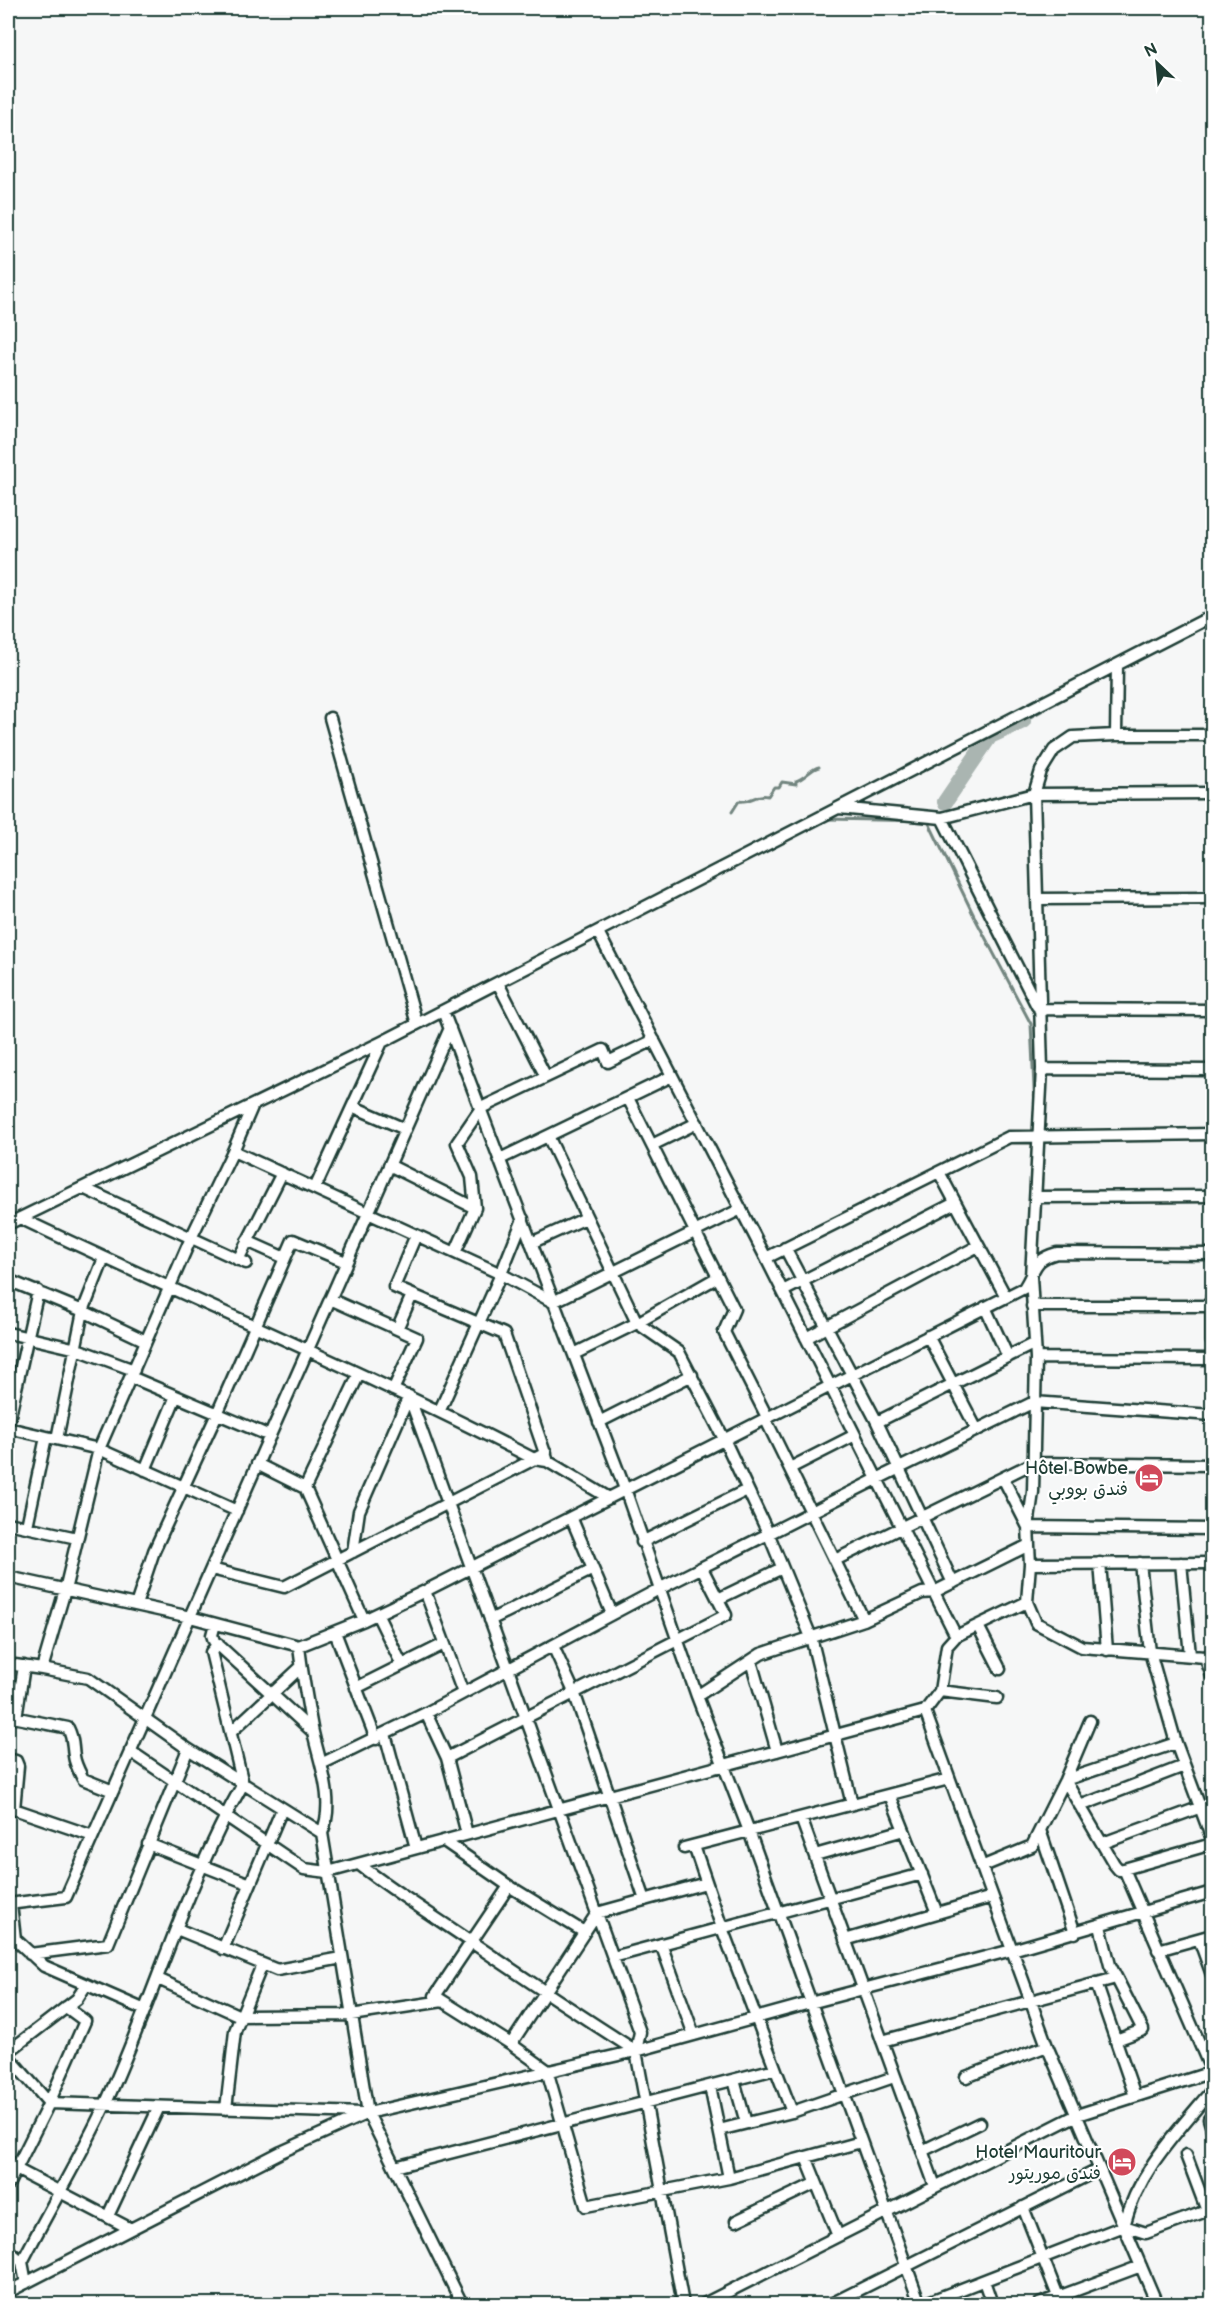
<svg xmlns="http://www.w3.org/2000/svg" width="1220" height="2312" viewBox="0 0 1220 2312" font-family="'Balsamiq Sans','Playpen Sans Arabic',sans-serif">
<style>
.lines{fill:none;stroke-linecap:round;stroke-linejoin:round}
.stream{stroke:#72857f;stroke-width:3}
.river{stroke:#aab5b1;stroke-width:16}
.minor-casing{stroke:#1f3d34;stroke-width:15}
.minor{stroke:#fff;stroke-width:10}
.labels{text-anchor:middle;stroke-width:4.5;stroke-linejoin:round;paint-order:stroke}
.poi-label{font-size:18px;fill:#1f3d34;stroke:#fff;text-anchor:end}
</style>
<rect width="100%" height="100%" fill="#f6f7f7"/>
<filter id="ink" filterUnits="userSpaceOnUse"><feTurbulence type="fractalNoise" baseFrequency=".0167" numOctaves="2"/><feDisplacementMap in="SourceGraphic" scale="12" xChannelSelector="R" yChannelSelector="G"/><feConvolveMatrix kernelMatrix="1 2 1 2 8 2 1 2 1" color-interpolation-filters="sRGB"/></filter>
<g filter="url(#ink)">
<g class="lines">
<path class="stream" d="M 1198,629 L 1212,623
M 1023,721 L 1114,672
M 732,812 L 739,801 C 753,803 755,793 768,796 L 774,787 L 779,787 L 782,782 L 796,784 L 796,781 C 806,778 810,769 819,767
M 827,819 L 928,821 L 976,920 L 1031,1024 L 1035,1109"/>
<path class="river" d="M 945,802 L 990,736 L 1023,721"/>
<g class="minor-casing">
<path id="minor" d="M 330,718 L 417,1024
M 1116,735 L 1117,665
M 1212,735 L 1116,735 L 1073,737 L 1054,750 L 1041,771 L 1034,794 L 1042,1069 L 1031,1277 L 1036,1358 L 1033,1492 L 1028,1527 L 1030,1564 L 1027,1602 L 1036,1623 L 1082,1647 L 1205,1657 L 1212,1654
M 839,808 L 942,818 L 1034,794 L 1212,793
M 942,818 L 1037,1006
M 1037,899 L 1212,898
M 598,932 L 766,1258 L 956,1636
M 498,983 L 546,1077
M 1039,1009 L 1212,1010
M 443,1011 L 625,1489 L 697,1696 L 749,1831 L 920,2304
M 1042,1069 L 1212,1070
M 628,1098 L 734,1309 L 724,1332 L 767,1417
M 354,1107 L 405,1129
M 548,1136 L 637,1323 L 679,1352 L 724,1439 L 769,1535 L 811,1637 L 852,1804
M 652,1145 L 697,1123
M 233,1151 L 501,1274 L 553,1302 L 741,1209
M 500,1159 L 672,1076
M 389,1165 L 475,1208
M 939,1172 L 1006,1297
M 83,1188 L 246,1263
M 315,1188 L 382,1042
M 1037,1197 L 1212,1196
M 20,1218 C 191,1300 366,1372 534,1459 L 547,1461 L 609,1498
M 8,1224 L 382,1042 L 1212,616
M 416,1235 L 394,1287 L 504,1334 L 547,1459
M 247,1241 L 285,1258
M 531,1243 L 586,1218
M 785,1248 L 877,1422 L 953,1583
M 455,1253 L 475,1208 L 472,1177 L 457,1143 L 481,1108 L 603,1050 L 608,1062 L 654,1040
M 766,1258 L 1009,1137 L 1212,1134
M 238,1260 L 282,1173
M 8,1280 L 83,1311 L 146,1341
M 783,1291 L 955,1203
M 1212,1296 L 1212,1342
M 330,1299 L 417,1338 L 393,1390
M 1032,1306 L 1212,1306
M 985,1307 L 1008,1357
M 397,1329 L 412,1295
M 8,1333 L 77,1349 L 134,1370
M 928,1336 L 977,1430
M 806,1338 L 978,1246
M 574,1354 L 637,1323 L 718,1277
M 1036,1358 L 1212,1359
M 131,1377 L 270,1436
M 409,1396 L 640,2032 L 636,2051 L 683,2304
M 440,1410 L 501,1274 L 523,1219
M 765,1418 L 864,1620
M 599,1422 L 692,1375
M 877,1422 L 1035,1343
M 8,1424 L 38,1291
M 8,1428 L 99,1449 L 237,1511
M 57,1439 L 83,1311 L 104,1258
M 257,1464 L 305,1488 L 364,1620
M 790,1468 L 855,1435
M 145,1470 L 176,1396
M 1003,1478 L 1028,1527 L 1212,1529
M 305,1488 L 359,1374
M 571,1517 L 612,1614
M 8,1523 L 77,1538
M 27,1526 L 46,1437
M 642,1542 L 747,1490
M 353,1552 L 359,1511 L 409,1396
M 835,1560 L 1033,1463 L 1212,1465
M 1100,1563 L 1107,1650
M 1140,1563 L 1150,1652 L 1176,1743 L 1212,1839
M 1181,1563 L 1190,1655
M 1030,1564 L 1212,1563
M 211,1569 L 284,1587 L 546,1453
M 8,1577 L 190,1617 L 299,1646 L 364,1620 L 425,1591 L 1024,1288 C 1037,1268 1032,1260 1057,1253 L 1212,1254
M 425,1591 L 463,1693
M 718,1599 L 782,1568
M 136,1605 L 154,1551 L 217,1414 L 293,1240 L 346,1262
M 377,1614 L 402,1665
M 490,1620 L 593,1569
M 215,1624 L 212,1635 L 214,1641 L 312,1731
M 978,1626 L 1000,1669
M 335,1632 L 376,1739
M 299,1646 C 302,1674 307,1701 312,1728 C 319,1762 336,1800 322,1833 L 368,2113 L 462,2304
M 553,1646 L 574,1692 L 645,1900
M 1205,1657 L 1212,1676
M 751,1661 L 777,1751
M 8,1664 L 42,1669 L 88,1678 L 188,1749 L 322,1833
M 42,1669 L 65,1590 L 99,1449 L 191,1238 L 233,1151 L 252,1107
M 356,1688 L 444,1644
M 940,1691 L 997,1698
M 697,1696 L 761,1654 L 864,1620 L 922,1593 L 934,1592 L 1029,1545
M 925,1711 L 1047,2046 L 1157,2304
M 426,1713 L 447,1758 L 467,1834
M 8,1716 L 68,1728 C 74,1740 72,1744 74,1756 C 75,1764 79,1771 83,1779 L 113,1791
M 16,1718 L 24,1666
M 232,1731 L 301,1667
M 385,1734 L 416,1848
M 130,1751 L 304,1869 L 328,1872 L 925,1711 L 940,1691 L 947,1646 L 956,1636 L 1027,1602
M 447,1758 L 726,1615 L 702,1568
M 8,1759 L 16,1761 L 18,1766 L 14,1809
M 321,1764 L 426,1713 L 659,1589 L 877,1479 L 1034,1402 L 1212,1415
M 1065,1780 L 1114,1864 L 1119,1870 L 1124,1869 L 1212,2072
M 1065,1780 L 1176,1743
M 890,1795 L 937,1913
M 1080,1806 L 1184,1766
M 8,1809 L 14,1809 L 93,1836
M 801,1818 L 935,2186
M 1040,1830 L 1075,1933
M 444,1841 L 509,1886 L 584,1932
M 1103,1843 L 1212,1803
M 148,1844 L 250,1884
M 694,1846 L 722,1928 L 792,2112
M 684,1848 L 949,1779
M 815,1855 L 904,1830
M 360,1865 C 396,1893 435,1917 473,1943 C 527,1980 581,2016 636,2051
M 981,1867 L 1032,1846 L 1065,1780 L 1090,1721
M 1124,1869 L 1212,1844
M 509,1886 L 435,1996 L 511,2044 L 547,2070 L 586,2206 L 729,2178 L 861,2142
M 8,1904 L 66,1897 L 450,1028
M 11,1904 L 15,1939 L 44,1966 L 145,2010
M 1100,1926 L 1110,1965 L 1143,2030 L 1116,2040
M 177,1929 L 277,1970 L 342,1958
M 1199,1939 L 1212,1975
M 845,1940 L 992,1897
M 661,1944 L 694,2035
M 223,1949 L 282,1809
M 1158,1950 L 1212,1935
M 30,1954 L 108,1944 L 188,1749
M 613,1957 L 922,1874
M 158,1979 L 240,2016 L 351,2015 L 443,2001
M 1096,1983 L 1135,2096
M 882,2041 L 1116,1978
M 511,2044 L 597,1913 L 706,1883
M 8,2052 L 77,1999 L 86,1985
M 8,2056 L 49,2103 L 364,2113
M 966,2077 L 1047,2046
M 734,2080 L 746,2123
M 710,2086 L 729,2178
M 226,2109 L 235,2031 L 262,1965
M 1209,2119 L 1212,2129
M 719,2130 L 792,2112 L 894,2077
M 922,2151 L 980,2123
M 1186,2155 L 1207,2211
M 806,2157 L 838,2236
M 8,2161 L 16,2169 L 129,2228
M 395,2167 L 775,2069
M 8,2185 L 49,2103 L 85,2021 L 66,2007
M 1023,2207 L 1061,2304
M 108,2216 L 159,2107
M 736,2221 L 816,2183
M 1124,2226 C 1138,2171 1177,2132 1212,2090
M 8,2250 L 22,2262
M 984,2281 L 992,2304
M 26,2283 L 22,2262 C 49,2209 80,2158 105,2105 C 154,1999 185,1885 243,1784 L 211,1652 L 218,1644
M 8,2292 L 281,2152 L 368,2113 L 636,2051 L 810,2003 L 1012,1950 L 1212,1892
M 704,2304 L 1077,2115 L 1212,2072
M 831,2304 L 1098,2170
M 923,2304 L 1124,2226 L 1146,2233 L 1212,2209
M 1039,2304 L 1141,2266"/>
</g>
<use href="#minor" class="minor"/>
</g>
</g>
<defs>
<g id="hotel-disc" transform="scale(1.5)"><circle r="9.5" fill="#d1495b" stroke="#fff"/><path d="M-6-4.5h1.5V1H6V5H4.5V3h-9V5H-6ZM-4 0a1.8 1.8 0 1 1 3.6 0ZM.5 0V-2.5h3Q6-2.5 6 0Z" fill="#fff"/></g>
</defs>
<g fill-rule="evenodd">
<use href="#hotel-disc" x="1149" y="1478"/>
<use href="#hotel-disc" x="1122" y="2162"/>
</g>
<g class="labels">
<g class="poi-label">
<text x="1128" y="1474">Hôtel Bowbe<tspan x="1128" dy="21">فندق بووبي</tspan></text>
<text x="1101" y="2158">Hotel Mauritour<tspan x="1101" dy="21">فندق موريتور</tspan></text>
</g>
</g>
<rect width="1220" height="2312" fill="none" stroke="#fff" stroke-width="30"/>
<rect x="15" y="15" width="1190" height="2282" fill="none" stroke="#1f3d34" stroke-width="2" filter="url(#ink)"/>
<g transform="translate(1157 63) rotate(334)" stroke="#ffffff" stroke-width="4.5" paint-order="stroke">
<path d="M0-4.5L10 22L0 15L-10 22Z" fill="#1f3d34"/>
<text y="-9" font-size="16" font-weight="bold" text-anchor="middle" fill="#1f3d34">N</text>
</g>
</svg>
